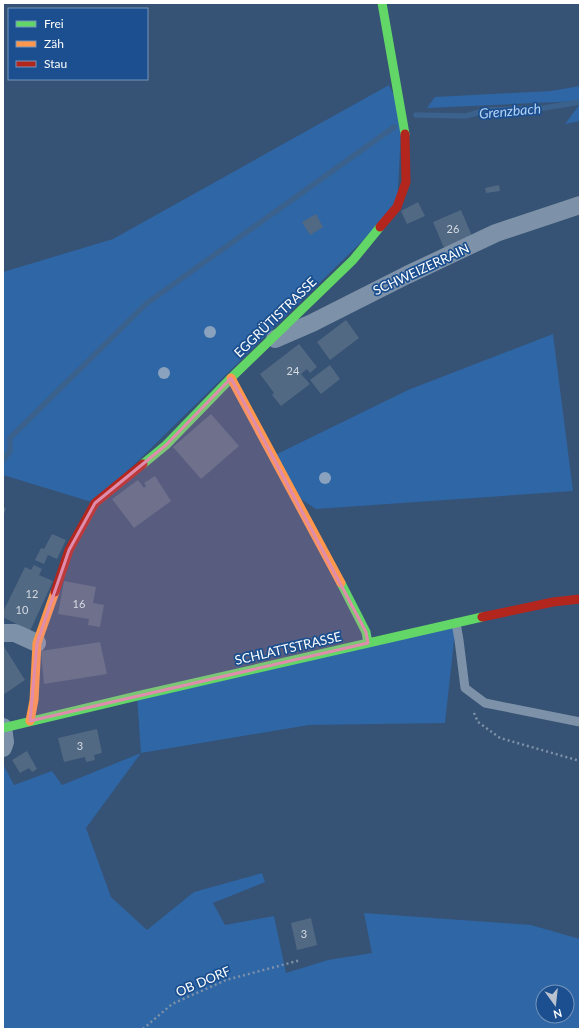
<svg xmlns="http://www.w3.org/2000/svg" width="583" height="1032" viewBox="0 0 583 1032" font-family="Lato,sans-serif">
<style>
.green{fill:#2f66a5;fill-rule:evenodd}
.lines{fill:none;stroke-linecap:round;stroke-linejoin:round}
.stream{stroke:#3b618d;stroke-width:5.5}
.building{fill:#526984}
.path{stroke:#7d92a8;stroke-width:2.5;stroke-dasharray:2 3;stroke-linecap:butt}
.lane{stroke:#7d92a8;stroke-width:9}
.street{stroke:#7d92a8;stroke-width:18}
.fast{stroke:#63d668;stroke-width:9}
.slow{stroke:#ff974d;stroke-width:9}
.jam{stroke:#b3261e;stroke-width:9}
.tree{fill:#8aa2be}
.marked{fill:#e08cad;fill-opacity:0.2;stroke:#e08cad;stroke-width:3;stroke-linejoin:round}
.labels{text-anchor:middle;stroke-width:3.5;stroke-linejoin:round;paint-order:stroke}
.number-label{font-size:11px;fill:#d4dae0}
.street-label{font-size:13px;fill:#fff;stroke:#1b4f8f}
.water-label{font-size:14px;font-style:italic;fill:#b5d3f5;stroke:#1b4f8f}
</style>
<rect width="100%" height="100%" fill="#365274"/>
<path class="green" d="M 389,85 L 402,112 L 397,207 L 95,503 L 3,475 L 3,272 L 113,239 Z
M 580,86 L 580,101 L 427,108 L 435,97 L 551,91 Z
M 580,104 L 580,121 L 565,124 Z
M 553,334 L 573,491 L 316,509 L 295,495 L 273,456 L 408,390 Z
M 456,623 L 445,723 L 309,725 L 141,753 L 86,828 L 111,897 L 147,930 L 194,892 L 262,873 L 265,882 L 213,903 L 225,925 L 274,916 L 286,973 L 328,960 L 372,953 L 364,913 L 531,925 L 580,939 L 580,1029 L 3,1029 L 3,764 L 14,785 L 52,771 L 62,785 L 141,753 L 137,696 ZM 543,992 L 567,992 L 567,1016 L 543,1016 Z"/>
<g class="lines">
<path class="stream" d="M 416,115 L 466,116 L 487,110 L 544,108 L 580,102
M 3,460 L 10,451 L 10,438 L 147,303 L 394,127"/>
</g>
<path class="building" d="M 499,185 L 500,191 L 486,193 L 485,188 Z
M 418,202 L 425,216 L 407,224 L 401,211 Z
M 461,210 L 472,236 L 444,248 L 433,222 Z
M 316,214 L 323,227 L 310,235 L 302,222 Z
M 346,320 L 359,338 L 330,360 L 317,342 Z
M 299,344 L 317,367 L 310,373 L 307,369 L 301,374 L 310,384 L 281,406 L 272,395 L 274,393 L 260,374 Z
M 330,365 L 340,379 L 321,394 L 310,380 Z
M 211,414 L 239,446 L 201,479 L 173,447 Z
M 155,476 L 171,501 L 134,528 L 112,499 L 138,480 L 144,488 L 146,486 L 144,483 Z
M 3,507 L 6,508 L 3,517 Z
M 52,534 L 66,540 L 57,559 L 48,555 L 44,564 L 35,560 L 41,548 L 44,549 Z
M 34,565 L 42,569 L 39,575 L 53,581 L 30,631 L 3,617 L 3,612 L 25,567 L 31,570 Z
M 64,581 L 96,587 L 93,603 L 104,605 L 100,627 L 88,625 L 89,619 L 58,614 Z
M 100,642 L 107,674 L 44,684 L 41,651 Z
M 3,645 L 25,680 L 3,695 Z
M 97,729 L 102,753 L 94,755 L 95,760 L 86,762 L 85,757 L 64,762 L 58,738 Z
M 27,751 L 37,769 L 32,772 L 29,768 L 20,773 L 12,760 Z
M 311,918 L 317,945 L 297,950 L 291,923 Z"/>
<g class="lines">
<path class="path" d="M 474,713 L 478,722 L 500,738 L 580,761
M 143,1029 L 172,1004 L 226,980 L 301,960"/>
<path class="lane" d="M 456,623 L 459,640 L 465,688 L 485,703 L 580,722"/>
<path class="street" d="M 275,339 L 312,323 L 407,275 L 496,233 L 580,205
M 3,633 L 15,633 L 37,643
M 3,748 L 5,742 L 3,727"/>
<path class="fast" d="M 382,3 L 405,134
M 143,464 L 166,445 L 231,378 L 353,260 L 380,227
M 341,583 L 366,632 L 368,643
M 3,728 L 137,696 L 482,617"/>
<path class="slow" d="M 231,378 L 341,583
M 30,721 L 34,700 L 37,643 L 55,592"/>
<path class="jam" d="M 380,227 L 397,207 L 406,182 L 405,134
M 55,592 L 69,550 L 95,503 L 143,464
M 482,617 L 553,602 L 580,599"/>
</g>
<g class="tree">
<circle cx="210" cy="332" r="6"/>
<circle cx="164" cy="373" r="6"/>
<circle cx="325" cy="478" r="6"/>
</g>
<path class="marked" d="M 231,378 L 366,632 L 368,643 L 30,721 L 37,643 L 69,550 L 95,503 L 166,445 Z"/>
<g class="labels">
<g class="number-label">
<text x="453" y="233">26</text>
<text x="293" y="375">24</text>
<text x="32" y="598">12</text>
<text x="79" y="608">16</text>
<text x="22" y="614">10</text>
<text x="80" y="750">3</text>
<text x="304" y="938">3</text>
</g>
<g class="street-label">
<text transform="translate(421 269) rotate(-25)" y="5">SCHWEIZERRAIN</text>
<text transform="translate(275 317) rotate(-44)" y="5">EGGRÜTISTRASSE</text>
<text transform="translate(288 648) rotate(-13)" y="5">SCHLATTSTRASSE</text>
<text transform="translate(203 981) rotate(-23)" y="5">OB DORF</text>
</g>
<g class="water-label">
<text transform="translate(510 111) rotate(-5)" y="5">Grenzbach</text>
</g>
</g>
<rect width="583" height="1032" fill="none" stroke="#ffffff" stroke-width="8"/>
<rect x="8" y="8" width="140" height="72" fill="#1b4f8f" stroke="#7695bc"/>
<rect x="16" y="21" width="20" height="6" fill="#63d668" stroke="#7695bc"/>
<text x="44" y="28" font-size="12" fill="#ffffff">Frei</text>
<rect x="16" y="41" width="20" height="6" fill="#ff974d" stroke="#7695bc"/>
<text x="44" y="48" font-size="12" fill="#ffffff">Zäh</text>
<rect x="16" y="61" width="20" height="6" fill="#b3261e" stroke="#7695bc"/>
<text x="44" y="68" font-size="12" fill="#ffffff">Stau</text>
<g transform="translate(555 1004) rotate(165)"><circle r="19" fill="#1b4f8f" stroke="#7695bc"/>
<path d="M0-3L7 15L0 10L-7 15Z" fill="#b9c2ce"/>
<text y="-6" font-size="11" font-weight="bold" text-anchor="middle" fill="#ffffff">N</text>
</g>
</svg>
